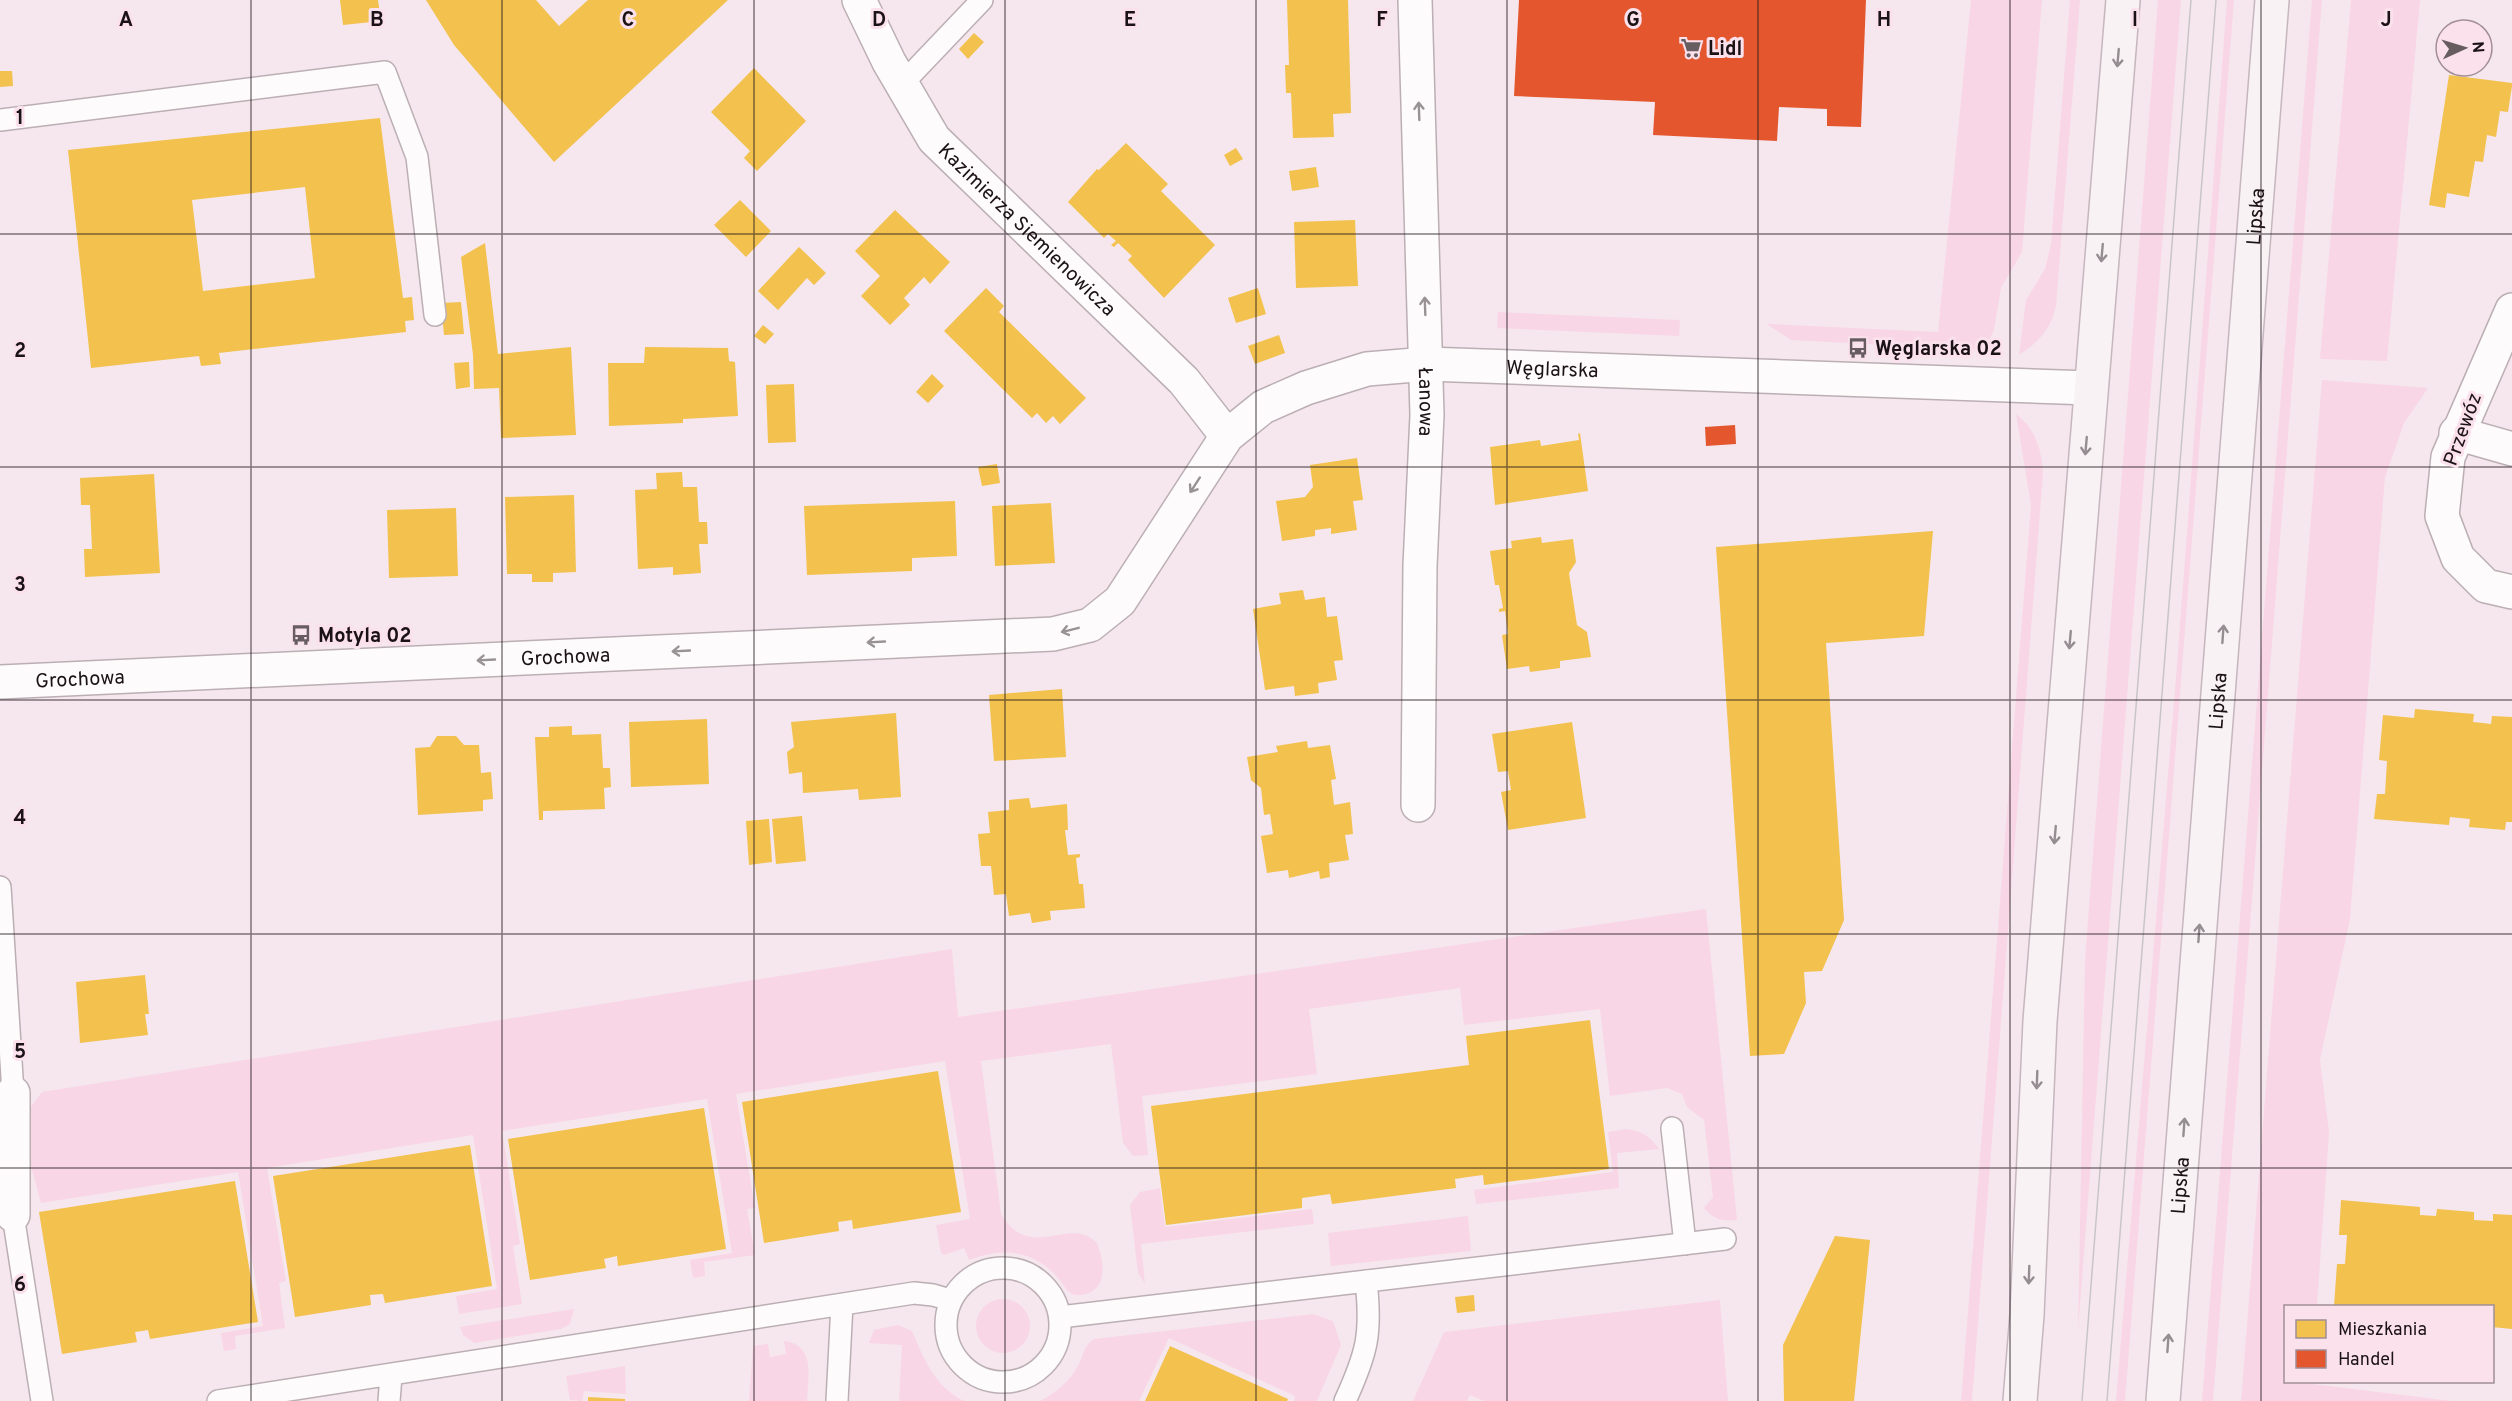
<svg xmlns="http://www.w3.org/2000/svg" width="2512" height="1401" viewBox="0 0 2512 1401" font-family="Overpass,sans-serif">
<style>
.green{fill:#f9d6e5}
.homes{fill:#f2c14e;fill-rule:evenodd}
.shops{fill:#e4572e}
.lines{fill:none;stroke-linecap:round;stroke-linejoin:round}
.lane-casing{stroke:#bbafb4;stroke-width:24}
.street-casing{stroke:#bbafb4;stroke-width:36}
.primary-casing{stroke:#c6b6bd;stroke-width:36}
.lane{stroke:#fefbfc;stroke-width:21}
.street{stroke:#fefbfc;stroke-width:33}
.primary{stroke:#f8f2f5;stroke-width:33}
.tram{stroke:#c9c5c7;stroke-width:1.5}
.oneway{stroke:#958d91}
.oneway2{stroke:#989294}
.grid{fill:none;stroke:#1b1216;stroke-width:1.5;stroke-opacity:0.55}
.labels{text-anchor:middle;stroke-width:6;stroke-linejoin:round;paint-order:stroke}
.poi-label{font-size:20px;font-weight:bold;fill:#1b1216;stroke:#fbe1ec;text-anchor:start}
.street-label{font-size:20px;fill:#1b1216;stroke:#fbe1ec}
.grid-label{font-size:20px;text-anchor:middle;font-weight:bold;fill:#1b1216;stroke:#fbe1ec;stroke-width:6;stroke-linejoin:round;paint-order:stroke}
</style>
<rect width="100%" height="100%" fill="#f5e7ed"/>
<path class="green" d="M 1971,0 L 2042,0 L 2022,252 L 2001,288 L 1994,330 L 1984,350 L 1791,340 L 1767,324 L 1938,332 Z
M 2070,0 L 2080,0 L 2056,306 C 2051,329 2039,342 2019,355 L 2026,300 L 2045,269 L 2051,244 Z
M 2158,0 L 2181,0 L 2078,1330 L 2085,960 Z
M 2227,0 L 2234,0 L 2125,1401 L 2116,1401 L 2176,678 Z
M 2312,0 L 2322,0 L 2213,1401 L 2202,1401 Z
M 2351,0 L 2420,0 L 2387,361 L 2320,359 Z
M 1498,312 L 1680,320 L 1679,336 L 1497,328 Z
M 2322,380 L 2428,388 L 2404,423 L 2385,477 L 2350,919 L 2320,1060 L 2329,1132 L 2317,1306 L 2286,1306 L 2286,1382 L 2312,1382 L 2312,1384 L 2452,1401 L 2241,1401 Z
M 2016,414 C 2035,428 2042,450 2043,473 L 1972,1401 L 1961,1401 L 2031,505 Z
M 1706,909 L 1737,1220 C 1722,1221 1714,1220 1704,1208 L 1713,1197 L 1704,1120 L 1687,1107 L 1682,1094 L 1667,1088 L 1610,1096 L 1600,1009 L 1464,1025 L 1460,988 L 1309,1009 L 1317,1074 L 1142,1096 L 1148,1155 L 1133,1156 L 1123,1143 L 1111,1044 L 981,1061 L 1001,1214 C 1031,1264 1069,1214 1097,1243 C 1104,1261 1108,1288 1086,1294 C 1081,1295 1077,1296 1072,1294 C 1066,1291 1062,1282 1057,1277 C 1034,1250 1001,1247 969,1260 L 964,1248 L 944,1255 L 941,1253 L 936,1225 L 970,1219 L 945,1061 L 736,1094 L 755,1208 L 747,1209 L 755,1255 L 704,1262 L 705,1276 L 693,1278 L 690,1260 L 732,1253 L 707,1099 L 502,1131 L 520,1244 L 513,1246 L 522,1304 L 459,1314 L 456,1296 L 497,1289 L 473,1135 L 267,1168 L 286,1281 L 279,1283 L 285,1328 L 235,1336 L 236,1349 L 224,1351 L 221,1333 L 263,1326 L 238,1172 L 41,1203 L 29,1159 L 30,1108 L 42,1092 L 952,949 L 958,1017 Z
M 1626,1129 C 1642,1131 1650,1136 1659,1149 L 1617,1153 L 1619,1188 L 1476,1204 L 1474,1190 L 1613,1172 L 1608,1132 Z
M 1160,1188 L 1165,1227 L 1312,1209 L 1314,1224 L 1141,1244 L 1145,1284 L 1138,1273 L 1130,1205 L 1140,1192 Z
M 1468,1216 L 1471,1251 L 1331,1266 L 1328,1233 Z
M976 1326a27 27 0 1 1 54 0a27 27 0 1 1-54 0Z
M 1720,1300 L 1728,1401 L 1484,1401 L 1470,1395 L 1467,1401 L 1413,1401 L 1444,1332 Z
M 574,1309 L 570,1324 L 561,1329 L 474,1343 L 463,1335 L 460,1327 Z
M 1313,1314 L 1333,1321 L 1341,1345 L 1317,1401 L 1294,1401 L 1295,1396 L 1169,1338 L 1139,1401 L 1040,1401 C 1056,1393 1071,1380 1079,1364 C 1084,1354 1084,1345 1094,1339 Z
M 898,1325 L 912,1331 C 924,1359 935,1387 964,1401 L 899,1401 L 902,1345 L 869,1343 L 874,1330 Z
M 784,1341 C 816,1345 808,1377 807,1401 L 749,1401 L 753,1346 L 768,1344 L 770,1357 L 786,1354 Z
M 625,1366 L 626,1394 L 584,1391 L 582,1401 L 570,1400 L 566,1376 Z"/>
<path class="homes" d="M 340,0 L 378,0 L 381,21 L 343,25 Z
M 426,0 L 536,0 L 559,26 L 588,0 L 728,0 L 554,162 L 454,45 Z
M 1287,0 L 1348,0 L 1351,113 L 1333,114 L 1334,137 L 1293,138 L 1291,93 L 1286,93 L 1285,65 L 1289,65 Z
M 974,33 L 984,42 L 968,59 L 959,49 Z
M 754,68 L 806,121 L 757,171 L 744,158 L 750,151 L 711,112 Z
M 0,71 L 12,71 L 13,86 L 0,87 Z
M 2449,75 L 2512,83 L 2512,86 L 2508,112 L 2500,111 L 2496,137 L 2487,135 L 2483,162 L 2475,161 L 2469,197 L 2447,193 L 2445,208 L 2429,205 Z
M 380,118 L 403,298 L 412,297 L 414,320 L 405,321 L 406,332 L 219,353 L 221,364 L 201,366 L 199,356 L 91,368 L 68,150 ZM 305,187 L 315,278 L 203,291 L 192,200 Z
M 1126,143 L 1168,184 L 1161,191 L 1215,245 L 1164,298 L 1128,260 L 1132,256 L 1118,243 L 1114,247 L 1111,245 L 1116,241 L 1108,234 L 1104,238 L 1068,202 L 1097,169 L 1099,170 Z
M 1236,148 L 1243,159 L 1230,166 L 1224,155 Z
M 1316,167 L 1319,187 L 1292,191 L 1289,171 Z
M 740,200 L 771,231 L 746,257 L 714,225 Z
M 895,210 L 950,262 L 930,284 L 924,277 L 904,298 L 910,305 L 890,325 L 861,296 L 880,276 L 855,251 Z
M 1355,220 L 1358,286 L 1296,288 L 1294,222 Z
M 485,243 L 498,354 L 571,347 L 576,435 L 501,438 L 499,388 L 474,389 L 473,355 L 461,257 Z
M 799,247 L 826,273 L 814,285 L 807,278 L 778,310 L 758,291 Z
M 986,288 L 1004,306 L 999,312 L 1086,398 L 1060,424 L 1053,416 L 1046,423 L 1037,413 L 1032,418 L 944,331 Z
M 1258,288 L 1266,314 L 1236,323 L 1228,298 Z
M 461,302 L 464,334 L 444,335 L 441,303 Z
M 763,325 L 774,334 L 765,344 L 754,336 Z
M 1279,335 L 1285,353 L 1255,364 L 1248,346 Z
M 645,347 L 728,348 L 729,361 L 735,362 L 738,416 L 683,419 L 683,423 L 609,426 L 608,363 L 644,363 Z
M 469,362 L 470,387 L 456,389 L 454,363 Z
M 932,374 L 944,386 L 928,403 L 916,392 Z
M 794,384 L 796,442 L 768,443 L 766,385 Z
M 1580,433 L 1588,491 L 1495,505 L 1490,447 L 1540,440 L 1541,446 L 1579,440 L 1578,434 Z
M 1357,458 L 1363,500 L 1353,501 L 1357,530 L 1331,534 L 1331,528 L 1315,530 L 1315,536 L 1282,541 L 1276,501 L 1305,497 L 1313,487 L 1310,465 Z
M 997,464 L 1000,483 L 982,486 L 978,467 Z
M 682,472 L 683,487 L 697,487 L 699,522 L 707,522 L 708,544 L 699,544 L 701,573 L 673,575 L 673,567 L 638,569 L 635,490 L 657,489 L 656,473 Z
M 154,474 L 160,573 L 85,577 L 84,549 L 92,549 L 90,505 L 81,505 L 80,478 Z
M 574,495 L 576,572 L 553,573 L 553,582 L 532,582 L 532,574 L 507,574 L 505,497 Z
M 955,501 L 957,556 L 912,558 L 912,571 L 807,575 L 804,506 Z
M 1051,503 L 1055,563 L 995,566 L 992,506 Z
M 456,508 L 458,576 L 389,578 L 387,510 Z
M 1933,531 L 1924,636 L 1826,643 L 1844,920 L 1822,971 L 1804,972 L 1806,1003 L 1784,1054 L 1750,1056 L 1716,547 Z
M 1541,537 L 1542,543 L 1573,539 L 1576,562 L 1569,573 L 1577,625 L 1587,632 L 1591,657 L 1560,661 L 1560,668 L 1530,672 L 1529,666 L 1507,669 L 1502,635 L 1508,634 L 1505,611 L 1499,612 L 1499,609 L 1503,608 L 1499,585 L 1495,585 L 1490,551 L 1512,548 L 1511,541 Z
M 1303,590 L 1305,600 L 1325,597 L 1327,617 L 1337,616 L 1343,660 L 1334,661 L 1337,680 L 1318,683 L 1319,693 L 1295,696 L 1294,686 L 1265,690 L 1253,609 L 1281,604 L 1279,593 Z
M 1062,689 L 1066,757 L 994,761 L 989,695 Z
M 2415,709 L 2474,714 L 2473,722 L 2483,723 L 2491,724 L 2492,716 L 2512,717 L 2512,822 L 2506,822 L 2505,830 L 2469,827 L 2470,819 L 2450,817 L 2449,825 L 2374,819 L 2377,794 L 2385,794 L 2387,761 L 2379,760 L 2383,715 L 2414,718 Z
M 896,713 L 901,797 L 859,800 L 858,789 L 803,793 L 802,772 L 789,774 L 787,752 L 794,747 L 791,722 Z
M 707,719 L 709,784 L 631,787 L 629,722 Z
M 1572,722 L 1586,818 L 1508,830 L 1501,792 L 1511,790 L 1508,771 L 1498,772 L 1492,734 Z
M 572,726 L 572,735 L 601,734 L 603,768 L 610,768 L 611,787 L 604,788 L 605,809 L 543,811 L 543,820 L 539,820 L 535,737 L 549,737 L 549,727 Z
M 437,736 L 456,736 L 464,745 L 479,745 L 481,773 L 491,772 L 493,799 L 483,800 L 483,811 L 418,815 L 415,748 L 430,747 Z
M 1307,741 L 1308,748 L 1330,745 L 1336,779 L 1331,780 L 1334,805 L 1350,802 L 1353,834 L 1345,835 L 1349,860 L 1329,863 L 1330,877 L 1320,879 L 1319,871 L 1289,878 L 1288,870 L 1267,873 L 1261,836 L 1273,834 L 1270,814 L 1264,815 L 1261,788 L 1251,780 L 1247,757 L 1278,752 L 1276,746 Z
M 1029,798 L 1031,808 L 1067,804 L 1068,830 L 1065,830 L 1068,855 L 1080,854 L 1080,857 L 1076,858 L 1079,884 L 1083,884 L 1085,908 L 1050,911 L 1051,920 L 1032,923 L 1030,913 L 1009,916 L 1006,894 L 994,895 L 991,866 L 981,866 L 978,834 L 990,833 L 988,812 L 1009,810 L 1009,800 Z
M 802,816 L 806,861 L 776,864 L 772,819 Z
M 769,819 L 772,862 L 749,865 L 746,821 Z
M 145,975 L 149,1014 L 145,1014 L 148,1035 L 80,1043 L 76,982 Z
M 1590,1020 L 1609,1169 L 1484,1185 L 1483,1175 L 1468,1177 L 1455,1179 L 1456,1188 L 1332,1204 L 1330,1194 L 1302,1198 L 1302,1208 L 1166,1225 L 1151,1106 L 1469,1065 L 1466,1036 Z
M 938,1071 L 961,1212 L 853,1229 L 852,1220 L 838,1222 L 839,1231 L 764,1243 L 742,1102 Z
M 704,1108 L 726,1249 L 618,1266 L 617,1256 L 604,1259 L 606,1268 L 530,1280 L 508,1139 Z
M 470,1145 L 492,1286 L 385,1303 L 383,1294 L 370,1295 L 371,1305 L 295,1317 L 273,1176 Z
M 235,1181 L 258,1322 L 150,1339 L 148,1330 L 142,1331 L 135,1332 L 137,1342 L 62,1354 L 39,1212 Z
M 2341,1200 L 2420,1207 L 2420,1215 L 2436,1216 L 2437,1209 L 2474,1212 L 2474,1220 L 2493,1221 L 2493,1214 L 2512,1215 L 2512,1329 L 2492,1327 L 2492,1306 L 2334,1306 L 2337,1264 L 2345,1264 L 2347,1235 L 2339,1235 Z
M 1835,1236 L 1870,1240 L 1854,1401 L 1784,1401 L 1783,1345 Z
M 1474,1295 L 1475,1311 L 1457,1313 L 1455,1297 Z
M 1170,1346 L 1288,1399 L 1287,1401 L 1145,1401 Z
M 588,1397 L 625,1399 L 625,1401 L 588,1401 Z"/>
<path class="shops" d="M 1519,0 L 1866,0 L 1861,127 L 1827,126 L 1827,109 L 1779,107 L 1777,141 L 1653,135 L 1655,102 L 1514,96 Z
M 1735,425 L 1736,444 L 1706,446 L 1705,427 Z"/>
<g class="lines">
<g class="lane-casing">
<path id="lane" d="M 902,84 L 982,0
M 0,120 L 385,72 L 417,157 L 435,315
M 0,887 L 13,1093
M 1672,1128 L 1685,1244
M 13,1215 L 42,1401
M946 1325a57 57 0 1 1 114 0a57 57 0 1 1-114 0Z
M 1060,1317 L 1725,1239
M 218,1401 L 914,1293 L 933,1295 L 950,1300
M 389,1401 L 391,1376
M 837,1401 L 842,1304
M 1345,1401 C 1367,1353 1372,1334 1366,1281"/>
</g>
<g class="street-casing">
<g id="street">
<path id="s1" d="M 859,0 L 889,62 L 934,139 L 1184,381 L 1227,436"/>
<path id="s2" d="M 1415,0 L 1427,415 L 1420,566 L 1418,805"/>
<path d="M 2512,310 L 2448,457 L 2442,516 L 2458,558 L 2486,586 L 2512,592"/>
<path d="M 2456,433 L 2512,449"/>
<path id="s3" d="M 0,682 L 1053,634 L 1090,625 L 1120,601 L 1227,436 L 1263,407 L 1306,388 L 1367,369 L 1427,364 L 2090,388"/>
<path d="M 13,1215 L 13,1093"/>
</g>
</g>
<g class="primary-casing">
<g id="primary">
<path d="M 2020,1401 L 2027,1315 L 2040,1021 L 2123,0"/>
<path id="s4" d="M 2163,1401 L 2272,0"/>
</g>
</g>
<use href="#lane" class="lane"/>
<use href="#street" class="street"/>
<use href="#primary" class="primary"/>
<path class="tram" d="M 2082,1401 L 2191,0
M 2107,1401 L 2216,0"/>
</g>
<defs><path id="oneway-shaft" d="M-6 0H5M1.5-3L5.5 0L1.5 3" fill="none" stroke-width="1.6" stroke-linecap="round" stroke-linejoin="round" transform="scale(1.5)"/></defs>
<g class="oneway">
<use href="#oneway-shaft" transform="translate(2118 58) rotate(95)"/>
<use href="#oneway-shaft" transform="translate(2102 253) rotate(95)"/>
<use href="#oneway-shaft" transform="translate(2086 446) rotate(95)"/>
<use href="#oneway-shaft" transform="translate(2223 634) rotate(-86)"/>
<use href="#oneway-shaft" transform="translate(2070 640) rotate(95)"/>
<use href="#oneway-shaft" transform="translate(2055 835) rotate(95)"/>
<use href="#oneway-shaft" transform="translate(2199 933) rotate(-86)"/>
<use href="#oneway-shaft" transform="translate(2037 1080) rotate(92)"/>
<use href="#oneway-shaft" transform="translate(2184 1127) rotate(-86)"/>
<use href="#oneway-shaft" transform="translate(2029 1275) rotate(92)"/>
<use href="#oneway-shaft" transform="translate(2168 1343) rotate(-86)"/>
</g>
<g class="oneway2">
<use href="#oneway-shaft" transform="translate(1419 111) rotate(-92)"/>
<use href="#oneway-shaft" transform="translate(1425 306) rotate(-92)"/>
<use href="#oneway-shaft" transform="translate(1195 485) rotate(123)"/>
<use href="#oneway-shaft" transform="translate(1070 630) rotate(166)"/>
<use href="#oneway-shaft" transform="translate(876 642) rotate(177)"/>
<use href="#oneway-shaft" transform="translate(681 651) rotate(177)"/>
<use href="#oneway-shaft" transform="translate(486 660) rotate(177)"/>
</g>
<path class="grid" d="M 251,0 L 251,1401M 502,0 L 502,1401M 754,0 L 754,1401M 1005,0 L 1005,1401M 1256,0 L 1256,1401M 1507,0 L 1507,1401M 1758,0 L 1758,1401M 2010,0 L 2010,1401M 2261,0 L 2261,1401M 0,234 L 2512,234M 0,467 L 2512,467M 0,700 L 2512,700M 0,934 L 2512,934M 0,1168 L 2512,1168"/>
<defs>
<g id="supermarket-bare" transform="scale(1.62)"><path d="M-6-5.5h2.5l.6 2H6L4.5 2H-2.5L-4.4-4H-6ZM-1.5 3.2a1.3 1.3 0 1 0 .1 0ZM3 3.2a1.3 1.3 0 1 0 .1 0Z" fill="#675d61" stroke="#fbe1ec" stroke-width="2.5" paint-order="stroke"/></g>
<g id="bus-bare" transform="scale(1.62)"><path d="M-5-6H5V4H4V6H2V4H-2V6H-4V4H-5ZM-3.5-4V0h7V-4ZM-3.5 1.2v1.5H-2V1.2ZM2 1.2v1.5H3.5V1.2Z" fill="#675d61" stroke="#fbe1ec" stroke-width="2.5" paint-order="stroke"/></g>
</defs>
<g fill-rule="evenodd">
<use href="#supermarket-bare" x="1691" y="48"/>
<use href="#bus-bare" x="1858" y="348"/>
<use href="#bus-bare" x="301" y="635"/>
</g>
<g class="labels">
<g class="poi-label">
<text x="1708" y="55">Lidl</text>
<text x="1875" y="355">Węglarska 02</text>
<text x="318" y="642">Motyla 02</text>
</g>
<g class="street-label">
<text dy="7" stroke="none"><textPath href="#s4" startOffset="1188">Lipska</textPath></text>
<text dy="7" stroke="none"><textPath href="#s1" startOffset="288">Kazimierza Siemienowicza</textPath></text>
<text dy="7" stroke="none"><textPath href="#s3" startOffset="1670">Węglarska</textPath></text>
<text dy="7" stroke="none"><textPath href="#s2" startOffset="402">Łanowa</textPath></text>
<text transform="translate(2462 429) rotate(-70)" y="7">Przewóz</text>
<text dy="7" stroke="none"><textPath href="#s3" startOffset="566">Grochowa</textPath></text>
<text dy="7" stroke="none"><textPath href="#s3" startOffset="80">Grochowa</textPath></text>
<text dy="7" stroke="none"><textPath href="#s4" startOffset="702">Lipska</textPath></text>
<text dy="7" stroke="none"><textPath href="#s4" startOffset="216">Lipska</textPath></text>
</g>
</g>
<g class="grid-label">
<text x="126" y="26">A</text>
<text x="377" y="26">B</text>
<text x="628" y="26">C</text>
<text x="879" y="26">D</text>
<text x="1130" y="26">E</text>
<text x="1382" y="26">F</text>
<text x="1633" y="26">G</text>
<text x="1884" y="26">H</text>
<text x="2135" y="26">I</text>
<text x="2386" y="26">J</text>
<text x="20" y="124">1</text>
<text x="20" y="357">2</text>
<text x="20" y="591">3</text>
<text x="20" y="824">4</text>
<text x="20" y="1058">5</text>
<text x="20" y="1291">6</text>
</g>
<rect x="2284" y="1305" width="210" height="78" fill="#fbe1ec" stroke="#a18e96" stroke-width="1.5"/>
<rect x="2296" y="1320" width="30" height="18" fill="#f2c14e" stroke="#a18e96" stroke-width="1.5"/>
<text x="2338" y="1335" font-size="18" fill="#1b1216">Mieszkania</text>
<rect x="2296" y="1350" width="30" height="18" fill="#e4572e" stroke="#a18e96" stroke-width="1.5"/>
<text x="2338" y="1365" font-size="18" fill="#1b1216">Handel</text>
<g transform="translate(2464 48) rotate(86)"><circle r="28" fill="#fbe1ec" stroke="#a18e96" stroke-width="1.5"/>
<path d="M0-4.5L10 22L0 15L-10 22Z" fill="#675d61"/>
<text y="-9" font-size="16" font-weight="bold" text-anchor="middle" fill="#1b1216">N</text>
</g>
</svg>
